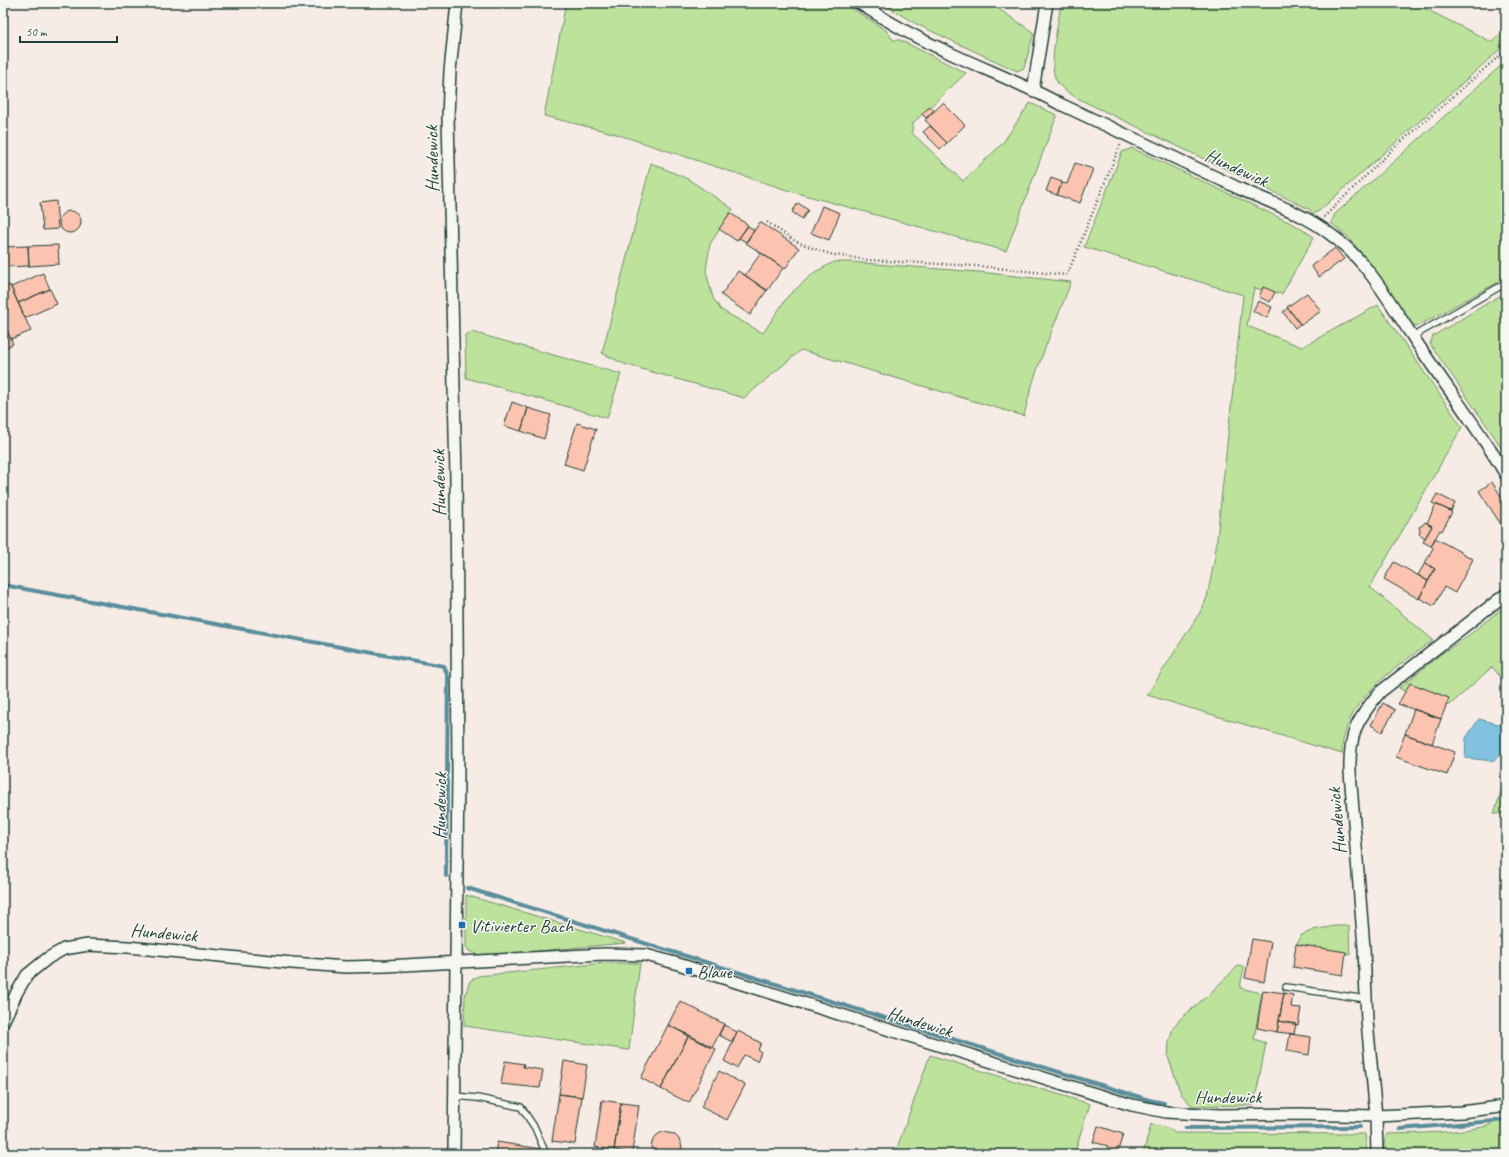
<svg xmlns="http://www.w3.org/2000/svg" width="1509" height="1157" viewBox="0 0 1509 1157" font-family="Caveat,sans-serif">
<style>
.green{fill:#bde29c;stroke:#6e9068}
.water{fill:#80c2e0;stroke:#598d9b}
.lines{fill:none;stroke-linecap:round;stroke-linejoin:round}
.stream{stroke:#598d9b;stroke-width:4}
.building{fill:#fcc4b0;stroke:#1f3d34}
.lane-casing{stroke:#1f3d34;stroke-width:8}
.street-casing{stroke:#1f3d34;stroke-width:14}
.path{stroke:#1f3d34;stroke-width:2.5;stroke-dasharray:1 3;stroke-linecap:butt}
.lane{stroke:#f6f6f2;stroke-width:5.5}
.street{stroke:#f6f6f2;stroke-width:11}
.poi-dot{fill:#1f6fb2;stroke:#f6f6f2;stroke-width:1.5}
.labels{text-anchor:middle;stroke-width:3;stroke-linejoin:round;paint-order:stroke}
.street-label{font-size:19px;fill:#1f3d34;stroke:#f6f6f2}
.poi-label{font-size:19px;fill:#1f3d34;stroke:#f6f6f2;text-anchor:start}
</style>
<rect width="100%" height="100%" fill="#f7ece5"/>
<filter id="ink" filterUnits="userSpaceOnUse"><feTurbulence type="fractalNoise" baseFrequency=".025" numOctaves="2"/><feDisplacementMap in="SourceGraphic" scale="8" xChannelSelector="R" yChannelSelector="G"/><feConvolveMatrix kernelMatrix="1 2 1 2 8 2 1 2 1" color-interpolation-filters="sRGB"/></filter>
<g filter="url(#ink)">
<path class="green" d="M 566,3 L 844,3 L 887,31 L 893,40 L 900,40 L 966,73 L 913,123 L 912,133 L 963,181 L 1002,144 L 1030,103 L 1057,115 L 1006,251 L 790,191 L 613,133 L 544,116 Z
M 881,3 L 990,3 L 1034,33 L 1024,68 L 1017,71 L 918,25 Z
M 1061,3 L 1414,3 L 1492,42 L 1506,29 L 1506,44 L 1319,211 L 1313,214 L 1309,209 L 1085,102 C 1076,97 1061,91 1056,80 C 1048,64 1059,21 1061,3 Z
M 1506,61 L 1506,238 L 1503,240 L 1506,246 L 1506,278 L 1418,326 L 1413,325 L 1373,268 L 1348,237 L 1331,223 L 1335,214 Z
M 1132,148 L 1295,225 L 1314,237 L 1282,294 L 1254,288 L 1247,326 L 1302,347 L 1378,305 L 1462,427 L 1370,587 L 1433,640 C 1399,666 1355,692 1344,736 C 1343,741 1342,748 1342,754 L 1147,695 L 1202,609 L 1207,597 L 1215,557 L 1243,295 L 1084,247 L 1122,152 Z
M 651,163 L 688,179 L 733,209 L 710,244 L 706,271 L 713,298 L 721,310 L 763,333 L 788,296 L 815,272 L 834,262 L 850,262 L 979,272 L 1071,282 C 1055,325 1033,372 1024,416 L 801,350 L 744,398 L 624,364 L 602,353 Z
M 1506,292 L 1506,456 L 1494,436 L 1430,344 L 1433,336 Z
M 472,332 L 621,374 L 607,418 L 466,378 L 465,335 Z
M 1506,605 L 1506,683 L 1492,667 L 1450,705 L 1436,708 L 1420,701 L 1399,688 L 1441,654 L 1469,635 Z
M 1506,775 L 1506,813 L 1494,814 Z
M 466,895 L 626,943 L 482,956 L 469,951 L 466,947 Z
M 1335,926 L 1349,926 L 1350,955 L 1296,946 L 1300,936 L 1313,930 Z
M 605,963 L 640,963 L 629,1050 L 464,1026 L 465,995 L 470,981 L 478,976 Z
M 1238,966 L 1244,967 L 1240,988 L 1262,993 L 1254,1039 L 1266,1043 L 1254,1105 L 1192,1106 L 1181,1094 L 1168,1057 L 1169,1042 L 1173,1028 L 1179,1020 L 1207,996 Z
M 930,1055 L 1090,1104 L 1074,1154 L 895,1154 Z
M 1506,1118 L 1506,1154 L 1384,1154 L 1384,1142 L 1387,1134 C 1419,1133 1452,1133 1483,1127 C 1491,1126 1496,1119 1506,1118 Z
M 1151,1124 L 1168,1128 L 1175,1133 L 1365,1134 L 1367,1154 L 1143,1154 Z"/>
<path class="water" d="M 1479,719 L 1506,726 L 1506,750 L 1493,761 L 1465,758 L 1466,738 Z"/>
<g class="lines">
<path class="stream" d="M 3,585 L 444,666 L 448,677 L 446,876
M 467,888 L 1149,1100 L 1164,1103
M 1185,1128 L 1360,1127
M 1400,1129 L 1506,1120"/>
</g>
<path class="building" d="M 943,103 L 965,125 L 947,143 L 925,120 Z
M 930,106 L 934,110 L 926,118 L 922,114 Z
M 930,126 L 947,143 L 940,149 L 923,132 Z
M 1075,163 L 1093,169 L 1080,203 L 1057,195 L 1062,183 L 1067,184 Z
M 1051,178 L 1062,182 L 1057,195 L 1046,191 Z
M 56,201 L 58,229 L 43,230 L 40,203 Z
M 798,203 L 808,210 L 802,219 L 792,212 Z
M 822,206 L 840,213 L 829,240 L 811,233 Z
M59 222a11 11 0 1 1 22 0a11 11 0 1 1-22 0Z
M 730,213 L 748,225 L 737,241 L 719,229 Z
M 760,222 L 799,248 L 785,269 L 746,243 Z
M 748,226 L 754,230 L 746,242 L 739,238 Z
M 58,245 L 59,264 L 29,266 L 28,246 Z
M 28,246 L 29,266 L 3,267 L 3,247 Z
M 1335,248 L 1344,259 L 1319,277 L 1311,266 Z
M 761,253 L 783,268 L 767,291 L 745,275 Z
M 738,271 L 767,290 L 750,315 L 721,295 Z
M 43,273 L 50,289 L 18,303 L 11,287 Z
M 10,285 L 31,331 L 11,339 L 3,324 L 3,288 Z
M 1263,287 L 1275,292 L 1270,302 L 1259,297 Z
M 50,289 L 57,304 L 25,318 L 18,303 Z
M 1307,293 L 1321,311 L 1301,325 L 1287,307 Z
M 1258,301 L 1272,307 L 1267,318 L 1253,311 Z
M 1288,308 L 1300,324 L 1295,328 L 1283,312 Z
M 6,328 L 13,344 L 3,349 L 3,329 Z
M 512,402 L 528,408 L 521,431 L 504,426 Z
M 528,408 L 551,415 L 544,439 L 521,431 Z
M 577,423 L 596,429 L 583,470 L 564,464 Z
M 1492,482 L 1506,504 L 1506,532 L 1479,491 Z
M 1437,494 L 1455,503 L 1451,511 L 1432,503 Z
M 1436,504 L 1452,512 L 1442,531 L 1440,530 L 1431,546 L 1423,542 L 1432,526 L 1427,523 Z
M 1425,522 L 1432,526 L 1425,538 L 1419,534 L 1420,531 L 1419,527 L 1423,525 Z
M 1435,538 L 1473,559 L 1455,593 L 1444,587 L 1434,606 L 1419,598 L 1435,569 L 1425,563 L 1433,548 L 1431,546 Z
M 1394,562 L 1428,581 L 1419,599 L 1384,579 Z
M 1425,563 L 1435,569 L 1428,581 L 1418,575 Z
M 1410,683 L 1449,698 L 1441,719 L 1398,704 Z
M 1383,703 L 1395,710 L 1382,732 L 1371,725 Z
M 1414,709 L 1441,719 L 1432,744 L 1405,734 Z
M 1405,734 L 1455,752 L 1447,775 L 1396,757 Z
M 1252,939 L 1271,942 L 1264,982 L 1245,978 Z
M 1296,944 L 1346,952 L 1343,975 L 1293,967 Z
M 1263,990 L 1284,993 L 1277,1032 L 1257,1028 Z
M 1284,993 L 1293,995 L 1291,1007 L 1301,1008 L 1298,1025 L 1279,1021 Z
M 680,1001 L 724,1024 L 712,1048 L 668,1025 Z
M 1279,1021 L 1296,1024 L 1294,1034 L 1277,1032 Z
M 668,1025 L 689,1035 L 661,1089 L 641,1078 Z
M 724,1025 L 737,1032 L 732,1042 L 719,1035 Z
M 738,1031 L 761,1043 L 758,1050 L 761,1052 L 757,1061 L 744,1055 L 737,1068 L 724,1061 Z
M 1290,1034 L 1311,1037 L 1309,1055 L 1287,1051 Z
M 689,1035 L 716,1049 L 689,1103 L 661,1089 Z
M 505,1061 L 524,1064 L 523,1067 L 543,1070 L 540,1088 L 501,1084 Z
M 564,1061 L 587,1065 L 582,1097 L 559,1094 Z
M 719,1071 L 745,1085 L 727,1120 L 701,1107 Z
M 559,1094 L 582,1097 L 575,1144 L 552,1141 Z
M 602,1100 L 621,1103 L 614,1150 L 595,1147 Z
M 621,1103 L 639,1105 L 632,1153 L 614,1150 Z
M 1098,1126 L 1123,1134 L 1117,1154 L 1106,1154 L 1108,1146 L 1093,1142 Z
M 662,1132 L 674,1134 L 678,1138 L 681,1143 L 682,1149 L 680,1154 L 653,1154 L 651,1146 L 653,1140 L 657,1135 Z
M 497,1142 L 541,1149 L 540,1154 L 495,1154 Z"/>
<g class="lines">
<g class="lane-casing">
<path id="lane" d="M 1412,337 L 1506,283
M 1286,987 L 1366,999
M 454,1096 L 477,1098 L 521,1107 L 535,1128 L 546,1154"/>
</g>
<g class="street-casing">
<path id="street" d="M 859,3 C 888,22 918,39 950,53 C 986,70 1023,84 1058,103 C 1118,131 1178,159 1238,188 C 1269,202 1303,213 1330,234 C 1367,260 1388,300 1413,337 C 1443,383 1478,427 1506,475
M 1033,90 L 1047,3
M 3,1022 L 17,992 L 27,975 L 48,958 L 64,949 L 88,945 L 128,947 L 292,963 L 346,967 L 386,966 L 604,954 L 646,955 L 675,963 L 1092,1093 L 1132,1105 L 1166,1112 L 1220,1115 L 1299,1114 L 1376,1116 L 1462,1112 L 1506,1106
M 454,1154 L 458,771 L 456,478 L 448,116 L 450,71 L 457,3
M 1377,1154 L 1376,1116 L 1367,1021 L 1364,948 L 1350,772 C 1349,734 1356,721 1380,692 L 1506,594"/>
</g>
<path class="path" d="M 1324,217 L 1394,148 L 1506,50
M 767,222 L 795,241 L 820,251 L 834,255 L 868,260 L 976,266 L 1066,275 L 1070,268 L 1121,143"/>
<use href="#lane" class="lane"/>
<use href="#street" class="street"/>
</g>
</g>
<g class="poi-dot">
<rect x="458" y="921" width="8" height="8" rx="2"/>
<rect x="685" y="967" width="8" height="8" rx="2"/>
</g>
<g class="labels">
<g class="street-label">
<text transform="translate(431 159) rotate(-91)" y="7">Hundewick</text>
<text transform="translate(1237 167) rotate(25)" y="7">Hundewick</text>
<text transform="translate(438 483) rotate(-91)" y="7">Hundewick</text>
<text transform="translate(439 806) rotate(-89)" y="7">Hundewick</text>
<text transform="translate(1336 821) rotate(-95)" y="7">Hundewick</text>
<text transform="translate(164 932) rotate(5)" y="7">Hundewick</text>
<text transform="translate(920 1021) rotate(17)" y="7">Hundewick</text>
<text x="1228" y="1103">Hundewick</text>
</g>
<g class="poi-label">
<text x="470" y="932">Vitivierter Bach</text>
<text x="697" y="978">Blaue</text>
</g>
</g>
<rect width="1509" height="1157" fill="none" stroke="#f6f6f2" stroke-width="16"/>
<rect x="8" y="8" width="1493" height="1141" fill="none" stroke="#1f3d34" stroke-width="1.5" filter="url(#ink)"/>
<path d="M20 36v6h97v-6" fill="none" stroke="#1f3d34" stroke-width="2"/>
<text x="26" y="36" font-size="12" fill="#1f3d34" stroke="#f6f6f2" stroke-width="3" paint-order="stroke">50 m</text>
</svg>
